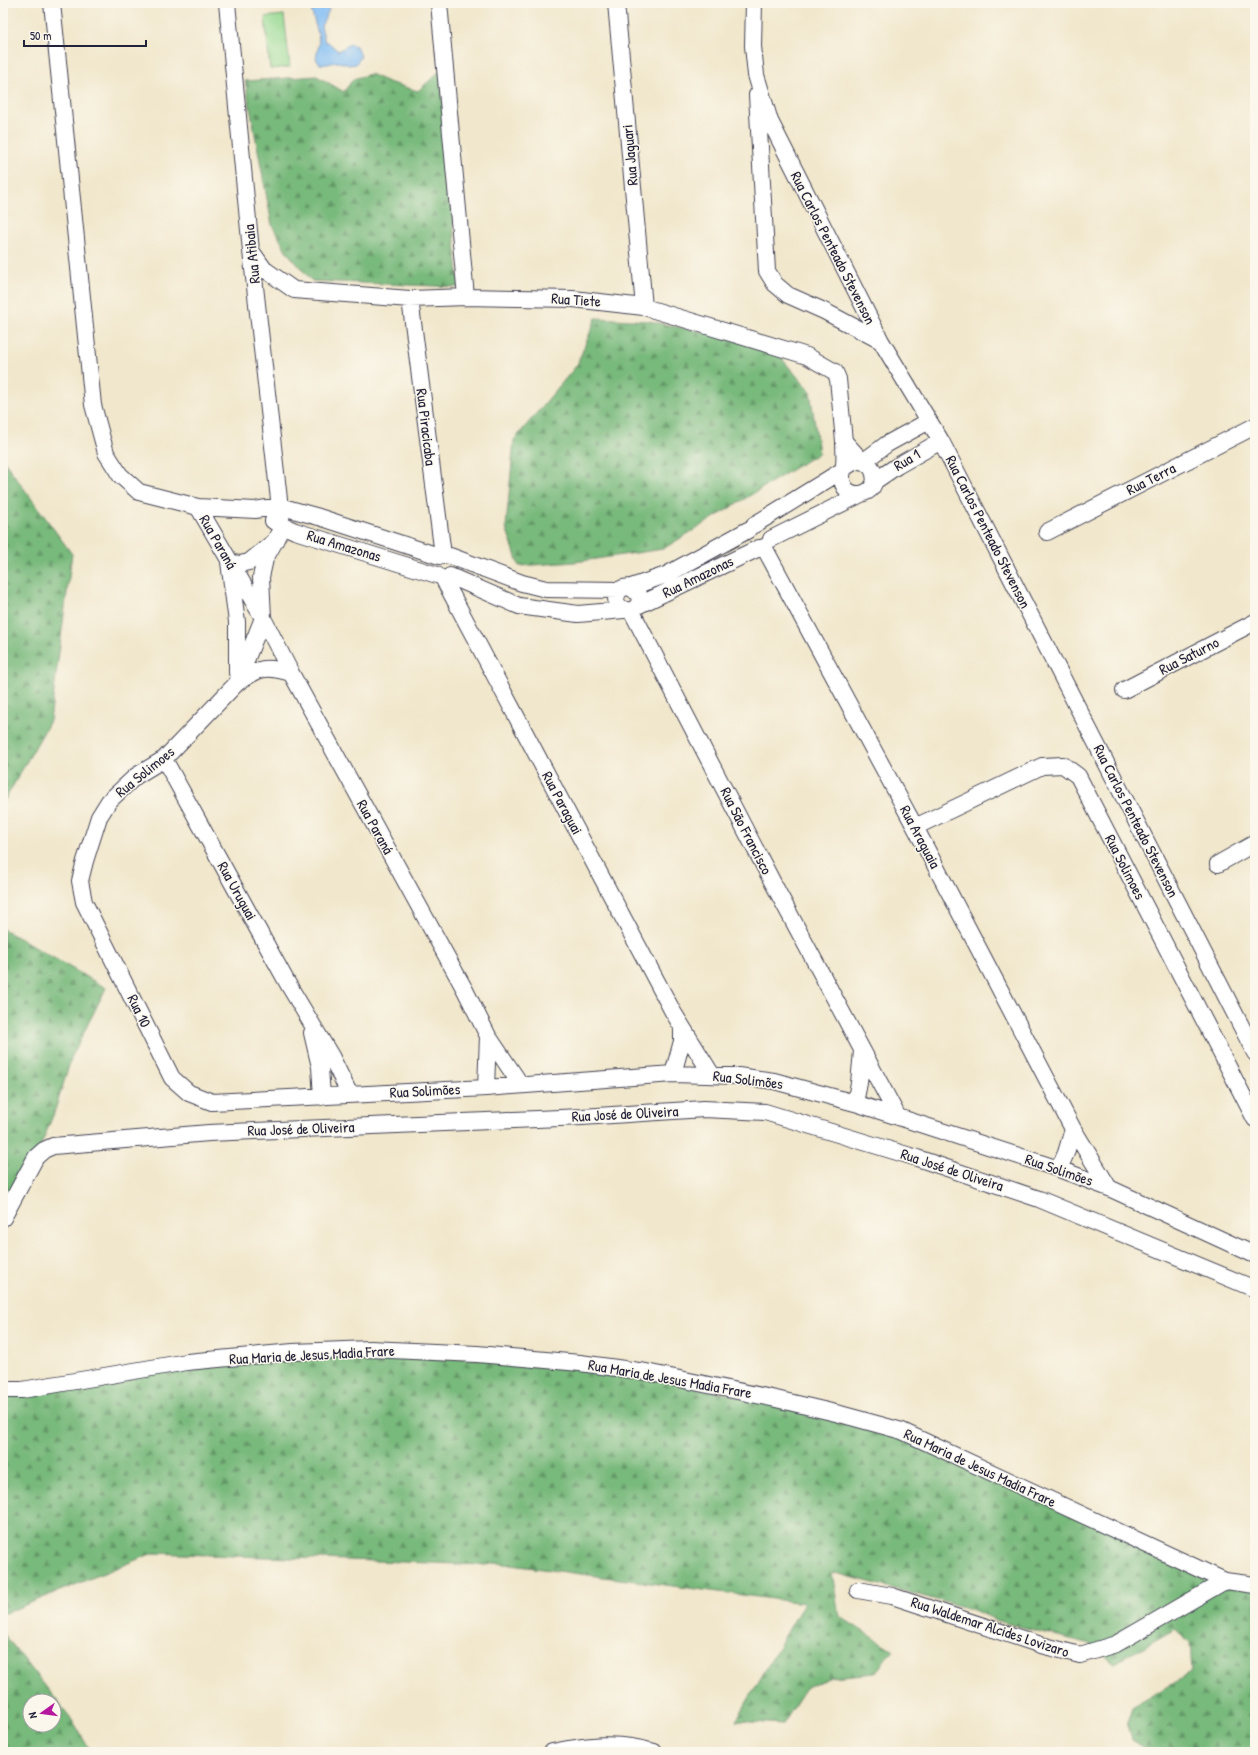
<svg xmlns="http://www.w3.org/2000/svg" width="1258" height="1755" viewBox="0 0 1258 1755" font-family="'Patrick Hand',sans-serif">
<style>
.forest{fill:url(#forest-firs);stroke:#4d6e5b;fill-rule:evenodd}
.garden{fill:#95d991;stroke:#5c7e66}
.water{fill:#81bdf4;stroke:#527098}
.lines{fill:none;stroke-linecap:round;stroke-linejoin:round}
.minor-casing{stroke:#414051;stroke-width:18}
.minor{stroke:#fff;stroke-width:16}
.labels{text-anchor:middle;stroke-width:3;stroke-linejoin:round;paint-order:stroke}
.street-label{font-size:15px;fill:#22223b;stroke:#fbf7ec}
</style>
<defs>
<pattern id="forest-firs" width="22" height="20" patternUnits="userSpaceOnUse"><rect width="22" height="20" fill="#78b97b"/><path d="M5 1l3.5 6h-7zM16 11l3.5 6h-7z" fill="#629666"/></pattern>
</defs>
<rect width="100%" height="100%" fill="#fbf7ec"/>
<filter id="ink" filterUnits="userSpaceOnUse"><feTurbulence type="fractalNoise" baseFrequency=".025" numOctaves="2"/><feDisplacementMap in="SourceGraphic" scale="8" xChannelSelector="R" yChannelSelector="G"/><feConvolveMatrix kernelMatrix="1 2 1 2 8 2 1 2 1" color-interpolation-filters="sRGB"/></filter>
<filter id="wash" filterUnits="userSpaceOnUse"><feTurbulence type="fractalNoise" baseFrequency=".012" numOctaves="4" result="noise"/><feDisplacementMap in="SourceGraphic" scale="16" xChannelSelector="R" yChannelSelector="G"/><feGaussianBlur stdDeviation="0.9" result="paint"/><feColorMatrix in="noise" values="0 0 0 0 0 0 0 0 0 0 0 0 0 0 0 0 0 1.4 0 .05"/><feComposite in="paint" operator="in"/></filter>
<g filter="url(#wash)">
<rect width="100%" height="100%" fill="#f1e7cc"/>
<path class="forest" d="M 440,71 L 459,287 L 312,281 L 287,252 L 272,225 L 245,81 L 317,76 L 344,92 L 353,79 L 370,74 L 388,82 L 418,91 Z
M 596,318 L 649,321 L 708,333 L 775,351 L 810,391 L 819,453 L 663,549 L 575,562 L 519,566 L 506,527 L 514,440 L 577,365 Z
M 3,460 L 72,554 L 50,721 L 3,803 Z
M 3,929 L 106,988 L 72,1056 L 54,1113 L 36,1157 L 3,1218 Z
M 293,1352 L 580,1363 L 902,1431 L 1225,1581 L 1255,1585 L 1255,1752 L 1151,1752 L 1132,1740 L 1127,1722 L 1132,1707 L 1192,1672 L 1190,1642 L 1175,1629 L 1115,1663 L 1091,1644 L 1001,1622 L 971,1609 L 832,1572 L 839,1616 L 893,1650 L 875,1673 L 831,1677 L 807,1687 L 783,1724 L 736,1721 L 804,1603 L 496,1563 L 486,1565 L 153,1553 L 3,1614 L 3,1390 Z
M 3,1633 L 70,1717 L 91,1752 L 3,1752 ZM 30,1701 L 54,1701 L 54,1725 L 30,1725 Z"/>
<path class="garden" d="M 284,15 L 290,67 L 270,69 L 265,17 Z"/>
<path class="water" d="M 313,3 L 326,3 L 329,10 L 321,26 L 325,42 L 328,42 L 338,51 L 350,44 L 356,46 L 361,56 L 356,64 L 349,65 C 330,58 334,66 320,64 L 316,59 L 319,43 L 318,34 L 311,9 Z"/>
</g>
<g filter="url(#ink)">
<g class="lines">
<g class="minor-casing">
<path id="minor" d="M 52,3 L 93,405 L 106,453 L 120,475 L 139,492 L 198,507 L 255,510 L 279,506 L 319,517 L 439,556
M 227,3 L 251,251 L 282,526 L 275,541 L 249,562 L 240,564 L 229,562 L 237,622 L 237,673
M 439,3 L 466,297
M 616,3 L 644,307
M 754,3 L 753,46 L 756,75 L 770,121 L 881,341 L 941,441 L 1255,1053
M 757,95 L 767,271 L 775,284 L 788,295 L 824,311 L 881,341
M 252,252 L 264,269 L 294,290 L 410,299 L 466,297 L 573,299 L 644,307 L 807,356 L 835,372 L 838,379 L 844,441
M 410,299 L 443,555
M 864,461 L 887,444 L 929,421
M 844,468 L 852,463 L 861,460 L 871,467 C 887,494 846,505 842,480 C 841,475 844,470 844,465 C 845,457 844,449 844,441 L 861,460
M 875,481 L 897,466 L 941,441
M 198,507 L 263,618 L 291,673 L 465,990 L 488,1036 L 521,1085
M 273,521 L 295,531 L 437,575
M 754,525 L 843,470
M 1047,532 L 1255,426
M 771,539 L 861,494
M 275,541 L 265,559 L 261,577 L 263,618 L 237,683 L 164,759 L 136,776 L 109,801 L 99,817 L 85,861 L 80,881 L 84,902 L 172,1078 L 189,1093 L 212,1102 L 486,1088 L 673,1074 L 738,1076 L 774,1081 L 855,1103 L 1059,1169 L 1109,1188 L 1255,1255
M 764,547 L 915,827 L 1073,1129 L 1109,1188
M 450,556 L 522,583 L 546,589 L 620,590 L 623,588 L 631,587 L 639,595 C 644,621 604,610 620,590
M 450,576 L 519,606 L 578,614 L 624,610
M 443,578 L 673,1012 L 712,1075
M 631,587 L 666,575 L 748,530
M 637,606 L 759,548
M 631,610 L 774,885 L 898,1117
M 237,683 C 259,668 264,665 291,673
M 1124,690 L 1255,622
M 164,759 L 288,984 L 331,1056 L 350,1095
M 915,827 L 1042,766 L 1063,765 L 1078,776 L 1255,1119
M 1218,864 L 1255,843
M 312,1033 L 320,1067 L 322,1097
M 673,1074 L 682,1041 L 682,1028
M 486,1088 L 488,1036
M 855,1103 L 859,1083 L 862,1051
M 1059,1169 L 1066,1153 L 1073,1129
M 3,1218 L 36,1157 L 44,1150 L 53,1146 L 209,1133 L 582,1117 L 704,1109 L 765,1112 L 917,1158 L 1039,1199 L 1255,1289
M 3,1390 L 22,1390 L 187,1362 L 293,1352 L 370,1349 L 477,1354 L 580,1363 L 646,1372 L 776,1399 L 840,1414 L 902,1431 L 1225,1581 L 1255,1585
M 858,1590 L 892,1596 L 1041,1645 L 1080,1655 L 1116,1644 L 1225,1581
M 552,1752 C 589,1745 617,1741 654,1752"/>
</g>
<use href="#minor" class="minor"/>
</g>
</g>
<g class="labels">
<g class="street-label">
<text transform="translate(630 155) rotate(-95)" y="5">Rua Jaguari</text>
<text transform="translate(833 248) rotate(63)" y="5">Rua Carlos Penteado Stevenson</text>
<text transform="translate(252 254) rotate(-96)" y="5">Rua Atibaia</text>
<text transform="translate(576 300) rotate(4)" y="5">Rua Tiete</text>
<text transform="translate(426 427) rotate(83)" y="5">Rua Piracicaba</text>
<text transform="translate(907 460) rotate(-31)" y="5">Rua 1</text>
<text transform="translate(1151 479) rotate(-27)" y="5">Rua Terra</text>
<text transform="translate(988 532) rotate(63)" y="5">Rua Carlos Penteado Stevenson</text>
<text transform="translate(218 542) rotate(60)" y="5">Rua Paraná</text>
<text transform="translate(344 546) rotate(17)" y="5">Rua Amazonas</text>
<text transform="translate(698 577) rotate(-26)" y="5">Rua Amazonas</text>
<text transform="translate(1189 656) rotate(-27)" y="5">Rua Saturno</text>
<text transform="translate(145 772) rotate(-39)" y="5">Rua Solimoes</text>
<text transform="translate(562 803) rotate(62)" y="5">Rua Paraguai</text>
<text transform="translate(1136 821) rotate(63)" y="5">Rua Carlos Penteado Stevenson</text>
<text transform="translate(375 827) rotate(61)" y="5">Rua Paraná</text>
<text transform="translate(746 831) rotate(63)" y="5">Rua São Francisco</text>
<text transform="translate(920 837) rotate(62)" y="5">Rua Araguaia</text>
<text transform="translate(1125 867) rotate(63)" y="5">Rua Solimoes</text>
<text transform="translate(237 891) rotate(61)" y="5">Rua Uruguai</text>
<text transform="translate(139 1011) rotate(64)" y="5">Rua 10</text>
<text transform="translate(748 1080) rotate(7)" y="5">Rua Solimões</text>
<text transform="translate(425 1091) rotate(-3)" y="5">Rua Solimões</text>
<text transform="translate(625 1114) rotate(-3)" y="5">Rua José de Oliveira</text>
<text transform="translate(301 1129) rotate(-2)" y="5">Rua José de Oliveira</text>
<text transform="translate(952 1170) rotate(18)" y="5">Rua José de Oliveira</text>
<text transform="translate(1059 1170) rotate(19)" y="5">Rua Solimões</text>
<text transform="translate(312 1355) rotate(-3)" y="5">Rua Maria de Jesus Madia Frare</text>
<text transform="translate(670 1379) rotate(10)" y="5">Rua Maria de Jesus Madia Frare</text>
<text transform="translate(980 1468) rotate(25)" y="5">Rua Maria de Jesus Madia Frare</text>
<text transform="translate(990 1627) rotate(18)" y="5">Rua Waldemar Alcides Lovizaro</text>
</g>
</g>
<rect width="1258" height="1755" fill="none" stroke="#fbf7ec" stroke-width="16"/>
<g transform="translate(42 1713) rotate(256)"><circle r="19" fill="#fbf7ec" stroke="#a4a2a5"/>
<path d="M0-3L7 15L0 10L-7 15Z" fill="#b5179e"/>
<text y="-6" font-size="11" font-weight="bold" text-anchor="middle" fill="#22223b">N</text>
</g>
<path d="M24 40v6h122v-6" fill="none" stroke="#22223b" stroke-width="2"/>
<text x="30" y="40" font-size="12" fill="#22223b" stroke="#fbf7ec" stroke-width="3" paint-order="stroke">50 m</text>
</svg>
